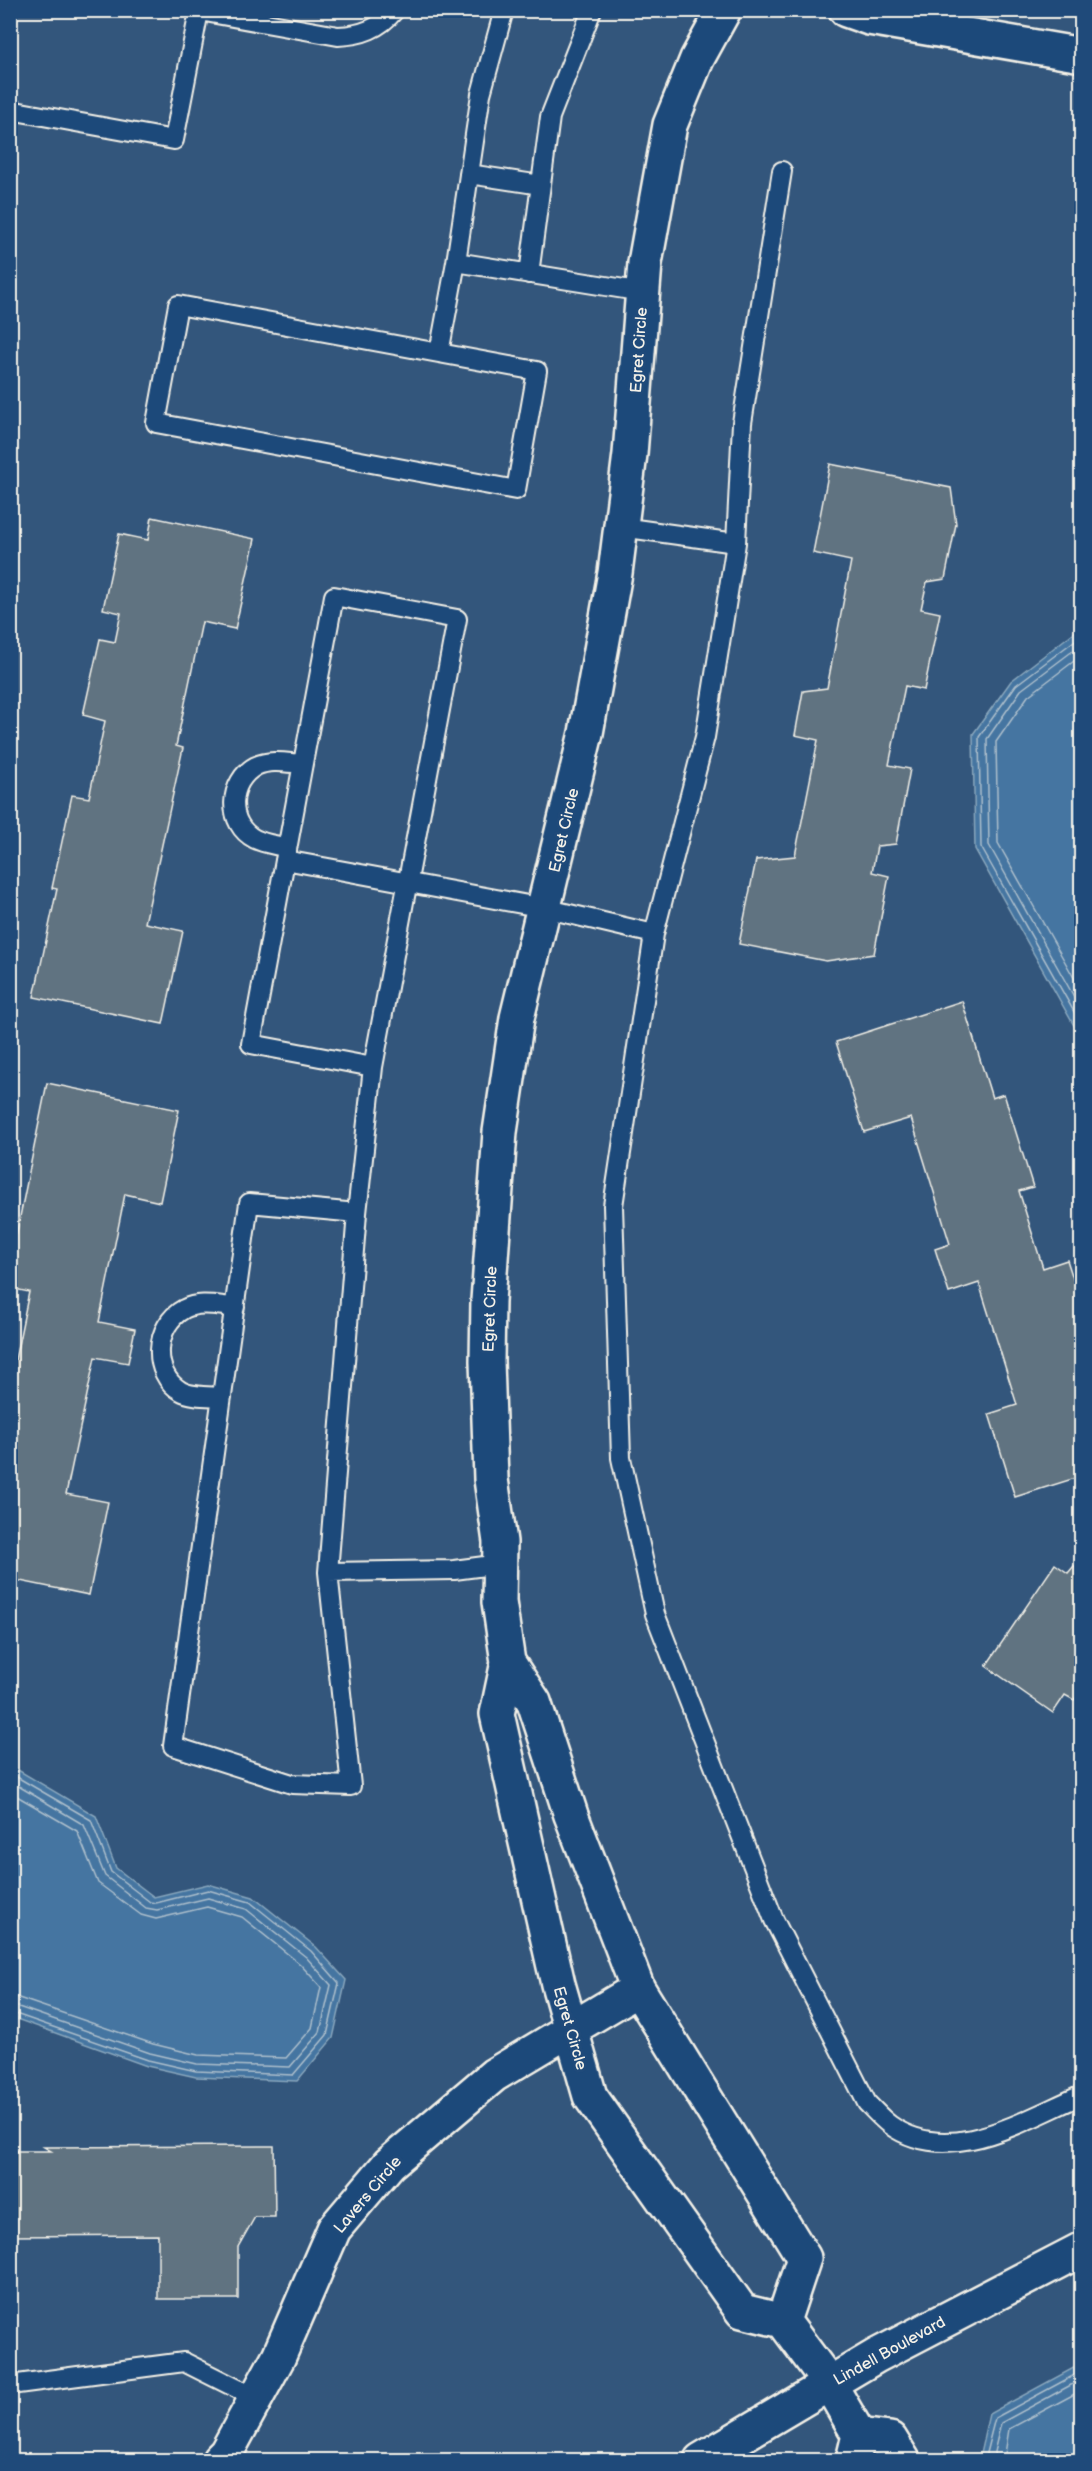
<svg xmlns="http://www.w3.org/2000/svg" width="1092" height="2471" viewBox="0 0 1092 2471" font-family="'Balsamiq Sans',sans-serif">
<style>
.water{fill:#4475a1;stroke:#8aa7bd;stroke-width:1.5}
.lines{fill:none;stroke-linecap:round;stroke-linejoin:round}
.shore{stroke:#aebfcc;stroke-width:1.5}
.building{fill:#617381;stroke:#f4f1e8;stroke-width:1.5}
.service-casing{stroke:#f4f1e8;stroke-width:22}
.minor-casing{stroke:#f4f1e8;stroke-width:38}
.tertiary-casing{stroke:#f4f1e8;stroke-width:38}
.service{stroke:#1f4a7a;stroke-width:18}
.minor{stroke:#1f4a7a;stroke-width:33}
.tertiary{stroke:#1f4a7a;stroke-width:33}
.labels{text-anchor:middle;stroke-width:6;stroke-linejoin:round;paint-order:stroke}
.street-label{font-size:16px;fill:#f4f1e8;stroke:#1f4a7a}
</style>
<rect width="100%" height="100%" fill="#33567c"/>
<filter id="ink" filterUnits="userSpaceOnUse"><feTurbulence type="fractalNoise" baseFrequency=".0167" numOctaves="2"/><feDisplacementMap in="SourceGraphic" scale="12" xChannelSelector="R" yChannelSelector="G"/><feConvolveMatrix kernelMatrix="1 2 1 2 8 2 1 2 1" color-interpolation-filters="sRGB"/></filter>
<g filter="url(#ink)">
<path class="water" d="M 1081,627 L 1081,1038 L 975,849 L 973,734 L 1011,681 Z
M 11,1766 L 96,1816 L 116,1868 L 154,1897 L 208,1884 L 253,1897 L 316,1947 L 346,1980 L 333,2038 L 297,2081 L 196,2077 L 147,2066 L 11,2017 Z
M 1081,2364 L 1081,2460 L 982,2460 L 980,2454 L 989,2414 Z"/>
<g class="lines">
<path class="shore" d="M 1082,635 L 1016,685 L 979,737 L 981,847 L 1082,1026
M 1082,644 L 1021,690 L 987,739 L 989,845 L 1082,1011
M 1082,655 L 1028,696 L 996,742 L 998,843 L 1082,992
M 10,1773 L 91,1820 L 111,1872 L 150,1902 L 156,1903 L 208,1890 L 250,1902 L 311,1951 L 339,1983 L 327,2035 L 293,2075 L 196,2071 L 148,2060 L 10,2012
M 10,1781 L 84,1825 L 105,1876 L 146,1908 L 157,1910 L 208,1898 L 246,1909 L 306,1957 L 331,1985 L 320,2032 L 290,2067 L 197,2064 L 150,2053 L 10,2004
M 10,1792 L 77,1831 L 98,1883 L 141,1915 L 156,1919 L 207,1907 L 242,1917 L 300,1964 L 321,1987 L 312,2028 L 286,2058 L 198,2055 L 153,2044 L 10,1995
M 987,2460 L 986,2453 L 995,2418 L 1082,2371
M 995,2460 L 994,2452 L 1001,2423 L 1082,2379
M 1004,2460 L 1009,2429 L 1082,2390"/>
</g>
<path class="building" d="M 830,464 L 951,488 L 956,524 L 945,579 L 927,582 L 921,609 L 940,613 L 924,690 L 905,686 L 889,765 L 910,769 L 896,844 L 877,846 L 872,872 L 889,876 L 874,954 L 826,961 L 739,944 L 756,860 L 795,856 L 818,740 L 795,735 L 803,691 L 827,688 L 851,561 L 813,553 Z
M 152,517 L 255,539 L 235,629 L 202,622 L 176,746 L 183,748 L 145,923 L 183,931 L 163,1024 L 34,997 L 57,889 L 52,888 L 72,795 L 89,798 L 105,721 L 83,715 L 100,639 L 115,642 L 121,613 L 103,609 L 119,534 L 148,540 Z
M 962,1001 L 992,1098 L 1004,1094 L 1033,1187 L 1019,1191 L 1043,1268 L 1067,1260 L 1082,1306 L 1082,1476 L 1015,1497 L 989,1414 L 1017,1405 L 979,1283 L 949,1293 L 935,1249 L 950,1244 L 911,1118 L 864,1132 L 836,1042 Z
M 47,1083 L 179,1110 L 160,1202 L 125,1194 L 99,1322 L 135,1329 L 128,1363 L 95,1357 L 66,1494 L 108,1502 L 89,1595 L 10,1579 L 10,1370 L 13,1370 L 29,1292 L 10,1288 L 10,1266 Z
M 1055,1564 L 1068,1573 L 1074,1566 L 1082,1571 L 1082,1689 L 1074,1700 L 1065,1695 L 1053,1713 L 986,1666 Z
M 274,2146 L 275,2217 L 255,2217 L 238,2247 L 238,2299 L 158,2299 L 158,2235 L 10,2236 L 10,2151 L 51,2151 L 44,2147 Z"/>
<g class="lines">
<g class="service-casing">
<path id="service" d="M 194,10 L 338,36 C 362,35 379,29 395,10
M 10,110 L 174,140 L 199,11
M 782,171 L 742,423 L 736,543 L 705,737 L 654,934 L 613,1206 L 621,1458 L 655,1614 L 774,1920 L 867,2103 C 874,2110 882,2119 890,2125 C 950,2168 1025,2119 1082,2095
M 469,174 L 541,185
M 456,262 L 481,94 L 504,10
M 529,274 L 550,117 L 592,10
M 178,305 L 537,371 L 516,490 L 156,423 Z
M 439,353 L 456,262 L 643,292
M 621,527 L 736,543
M 334,596 L 457,619 L 373,1067 L 251,1044 Z
M 287,848 C 277,845 265,844 255,839 C 226,824 228,781 256,766 C 270,759 288,763 303,764
M 285,860 L 544,908 L 654,934
M 357,1213 L 249,1203 L 173,1746 L 292,1784 L 351,1786 L 328,1572 L 357,1213 L 373,1067
M 222,1397 C 211,1396 191,1397 181,1391 C 151,1374 154,1325 184,1309 C 200,1301 218,1306 235,1307
M 328,1572 L 454,1570 L 500,1564
M 10,2385 L 184,2362 L 256,2398"/>
</g>
<g class="minor-casing">
<path id="minor" d="M 724,10 L 697,59 L 670,125 L 645,263 L 630,454 L 615,573 L 586,733 L 517,1018 L 500,1132 L 488,1301 L 487,1361 L 491,1479 L 500,1542 L 499,1602 L 508,1662 L 497,1714 L 558,1984 L 590,2096 L 742,2311 L 783,2321 L 829,2383 L 859,2435 L 853,2460
M 846,10 L 869,18 L 1082,55
M 508,1662 L 534,1702 L 571,1815 L 638,1989 L 804,2258 L 783,2321
M 859,2435 L 890,2439 L 903,2460
M 219,2460 L 226,2453 L 279,2356 L 334,2229 L 389,2164 L 494,2075 L 638,1989"/>
</g>
<g class="tertiary-casing">
<path id="tertiary" d="M 701,2460 L 876,2356 L 1082,2249"/>
</g>
<use href="#service" class="service"/>
<use href="#minor" class="minor"/>
<use href="#tertiary" class="tertiary"/>
</g>
</g>
<g class="labels">
<g class="street-label">
<text transform="translate(638 350) rotate(-86)" y="6">Egret Circle</text>
<text transform="translate(563 830) rotate(-77)" y="6">Egret Circle</text>
<text transform="translate(489 1309) rotate(-88)" y="6">Egret Circle</text>
<text transform="translate(571 2028) rotate(74)" y="6">Egret Circle</text>
<text transform="translate(367 2194) rotate(-50)" y="6">Lavers Circle</text>
<text transform="translate(889 2350) rotate(-29)" y="6">Lindell Boulevard</text>
</g>
</g>
<rect width="1092" height="2471" fill="none" stroke="#1f4a7a" stroke-width="36"/>
<rect x="18" y="18" width="1056" height="2435" fill="none" stroke="#f4f1e8" stroke-width="2" filter="url(#ink)"/>
</svg>
